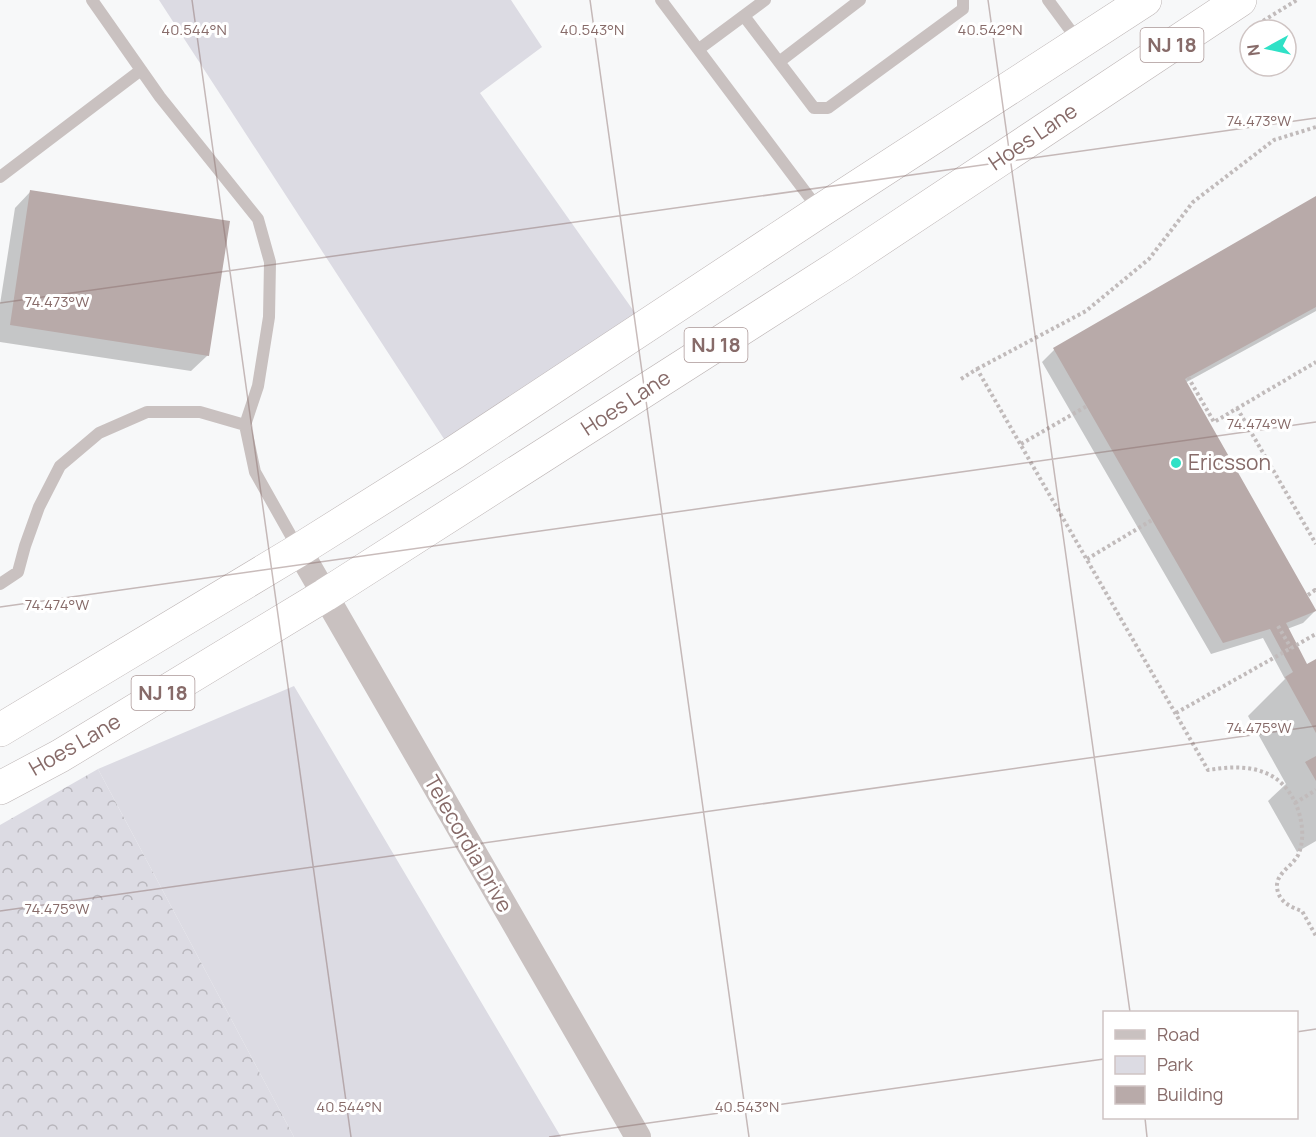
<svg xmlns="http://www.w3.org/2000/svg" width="1316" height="1137" viewBox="0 0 1316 1137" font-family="Manrope,sans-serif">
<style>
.green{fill:#dcdbe3}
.forest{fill:url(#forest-crowns)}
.shadow{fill:#0003}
.building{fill:#b8aaa9}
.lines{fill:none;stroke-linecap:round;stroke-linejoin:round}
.trunk-casing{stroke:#bcb4b4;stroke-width:34}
.path{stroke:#c1bbbb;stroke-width:4;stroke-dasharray:3 3;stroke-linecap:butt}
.service{stroke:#c9c1c0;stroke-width:12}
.minor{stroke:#c9c1c0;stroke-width:26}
.trunk{stroke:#fff;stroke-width:33}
.ticks{fill:none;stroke:#876b69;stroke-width:1.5;stroke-opacity:0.45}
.poi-dot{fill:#2fe1c6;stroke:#fff;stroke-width:2}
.labels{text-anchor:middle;stroke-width:6;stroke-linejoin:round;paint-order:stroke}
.shield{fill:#fff;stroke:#ab9796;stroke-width:1.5}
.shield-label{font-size:20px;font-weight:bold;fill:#876b69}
.street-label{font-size:21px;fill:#876b69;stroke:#fff}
.poi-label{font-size:21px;fill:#876b69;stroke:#fff;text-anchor:start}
.ticks-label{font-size:15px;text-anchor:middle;fill:#876b69;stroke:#fff;stroke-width:6;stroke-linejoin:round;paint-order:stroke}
</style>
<defs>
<pattern id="forest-crowns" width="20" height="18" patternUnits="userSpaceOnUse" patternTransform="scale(1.5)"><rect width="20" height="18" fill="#dcdbe3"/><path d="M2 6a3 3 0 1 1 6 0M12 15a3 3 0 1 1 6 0" fill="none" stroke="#b8b6bc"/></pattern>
</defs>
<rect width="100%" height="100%" fill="#f7f8f9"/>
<path class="green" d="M 159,0 L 511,0 L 542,47 L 480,93 L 640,320 L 446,442 Z
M 294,686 L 561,1137 L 294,1137 L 98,769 Z"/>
<path class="forest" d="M 98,769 L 294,1137 L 0,1137 L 0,825 Z"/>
<path class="shadow" d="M 31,191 L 208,355 L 191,371 L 0,342 L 0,304 L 15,208 Z
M 1316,198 L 1316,311 L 1185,383 L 1315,611 L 1303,623 L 1287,629 L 1300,669 L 1316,662 L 1316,841 L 1297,852 L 1268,801 L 1286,784 L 1248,716 L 1285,679 L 1263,638 L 1211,654 L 1042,362 L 1054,350 Z"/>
<path class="building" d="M 30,190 L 230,221 L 209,356 L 10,325 Z
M 1316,196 L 1316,307 L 1185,379 L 1316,610 L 1316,611 L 1286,623 L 1307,664 L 1316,659 L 1316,733 L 1285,677 L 1293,672 L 1270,629 L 1223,643 L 1053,348 Z
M 1316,756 L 1316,781 L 1305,762 Z"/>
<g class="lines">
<g class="trunk-casing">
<path id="trunk" d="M 0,730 L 299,550 L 455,452 L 820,211 L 1145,0
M 0,788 L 60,756 L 325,595 L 841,265 L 1240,0"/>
</g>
<path class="path" d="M 1258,24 L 1297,0
M 977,369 L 1086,311 L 1149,259 L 1193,202 L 1274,140 L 1316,127
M 1188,377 L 1214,422 L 1316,362
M 961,379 L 977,369 L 1208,770 C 1228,767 1249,765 1268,774 C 1295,786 1309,826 1299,853 C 1294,866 1276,872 1277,887 C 1278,901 1290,907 1302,911 L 1316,936
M 1237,408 L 1316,544
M 1021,444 L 1087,406
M 1087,559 L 1152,520
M 1308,595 L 1315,590 L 1316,592
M 1278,626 L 1291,648
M 1176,713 L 1316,634
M 1295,803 L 1316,790"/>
<path class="service" d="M 92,0 L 160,97 L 258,219 L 270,262 L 269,317 L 258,386 L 245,425 L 255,472 L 299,550
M 661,0 L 819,210
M 1048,0 L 1079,42
M 744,16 L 814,108 L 828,108 L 963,9 L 963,0
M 699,49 L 765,0
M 779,62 L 860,0
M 0,177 L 141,70
M 0,584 L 18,572 L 25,546 L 39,507 L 60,466 L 99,433 L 147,412 L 200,412 L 245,425"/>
<path class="minor" d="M 299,550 L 638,1137"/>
<use href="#trunk" class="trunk"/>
</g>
<path class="ticks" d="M 192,0 L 351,1137M 590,0 L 749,1137M 988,0 L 1130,1012M 0,303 L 1316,118M 0,607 L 1316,422M 0,911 L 1316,726M 1296,1032 L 1316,1029M 1145,1118 L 1147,1137M 549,1137 L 1104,1059"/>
<circle class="poi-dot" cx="1176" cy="463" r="6"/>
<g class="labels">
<g class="shield">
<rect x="1140.5" y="28" width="63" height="34" rx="4.5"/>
<rect x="684.5" y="328" width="63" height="34" rx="4.5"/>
<rect x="131.5" y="676" width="63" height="34" rx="4.5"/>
</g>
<g class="shield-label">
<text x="1172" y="52">NJ 18</text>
<text x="716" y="352">NJ 18</text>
<text x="163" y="700">NJ 18</text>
</g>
<g class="street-label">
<text transform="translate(1033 137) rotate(-34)" y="7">Hoes Lane</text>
<text transform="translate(626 403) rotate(-33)" y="7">Hoes Lane</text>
<text transform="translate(75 745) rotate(-30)" y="7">Hoes Lane</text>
<text transform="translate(468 844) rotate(60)" y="7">Telecordia Drive</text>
</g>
<g class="poi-label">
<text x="1188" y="470">Ericsson</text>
</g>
</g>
<g class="ticks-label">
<text x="194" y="35">40.544°N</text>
<text x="592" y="35">40.543°N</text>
<text x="990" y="35">40.542°N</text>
<text x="1259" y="126">74.473°W</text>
<text x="57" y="307">74.473°W</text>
<text x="1259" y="429">74.474°W</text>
<text x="57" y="610">74.474°W</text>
<text x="1259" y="733">74.475°W</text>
<text x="57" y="914">74.475°W</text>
<text x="349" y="1112">40.544°N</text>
<text x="747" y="1112">40.543°N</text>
</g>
<rect x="1103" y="1011" width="195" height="108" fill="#ffffff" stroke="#cfc4c3" stroke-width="1.5"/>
<rect x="1115" y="1030" width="30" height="9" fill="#c9c1c0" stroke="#cfc4c3" stroke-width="1.5"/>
<text x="1157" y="1041" font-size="18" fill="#876b69">Road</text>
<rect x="1115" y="1056" width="30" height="18" fill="#dcdbe3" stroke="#cfc4c3" stroke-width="1.5"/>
<text x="1157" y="1071" font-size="18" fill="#876b69">Park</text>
<rect x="1115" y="1086" width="30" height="18" fill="#b8aaa9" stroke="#cfc4c3" stroke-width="1.5"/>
<text x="1157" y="1101" font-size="18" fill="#876b69">Building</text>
<g transform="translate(1268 48) rotate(262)"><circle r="28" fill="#ffffff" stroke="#cfc4c3" stroke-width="1.5"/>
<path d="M0-4.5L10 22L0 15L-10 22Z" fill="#2fe1c6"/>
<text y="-9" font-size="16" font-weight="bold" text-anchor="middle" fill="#876b69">N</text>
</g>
</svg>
